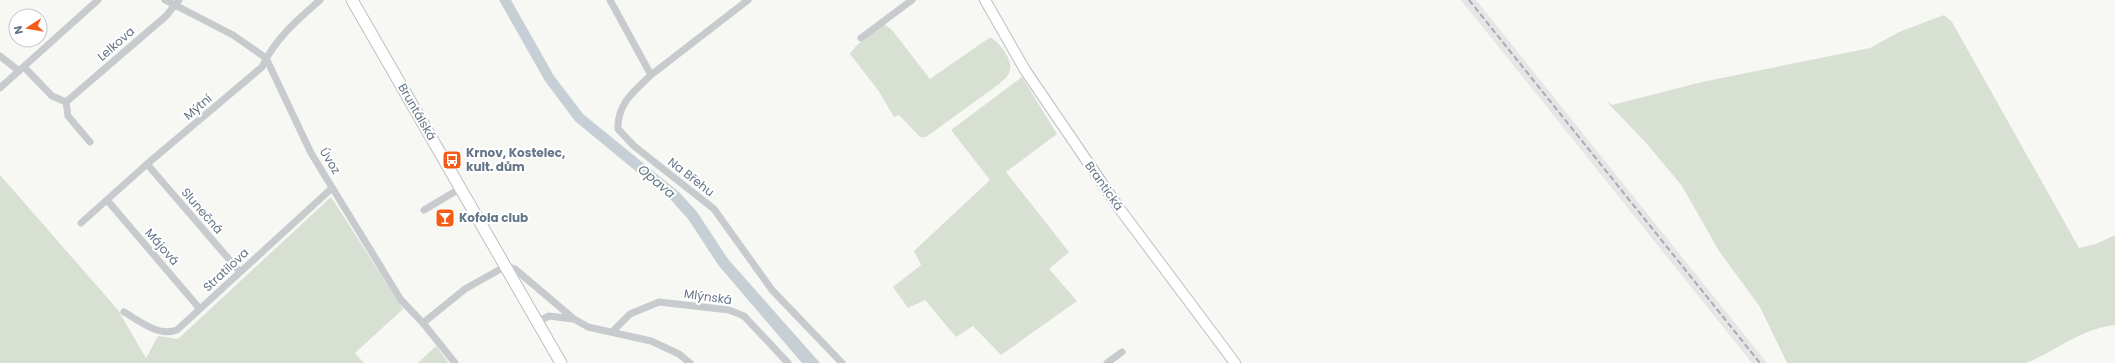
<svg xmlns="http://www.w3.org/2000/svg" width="2115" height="363" viewBox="0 0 2115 363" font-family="Poppins,sans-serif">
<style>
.built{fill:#e5e6e5}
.green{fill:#d8e0d4}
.water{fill:#c6cfd5}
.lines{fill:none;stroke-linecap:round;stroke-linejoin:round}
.secondary-casing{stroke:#bbc0c5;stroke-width:12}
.primary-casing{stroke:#bcbfc3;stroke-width:13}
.street{stroke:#c7cbce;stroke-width:7}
.secondary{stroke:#fff;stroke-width:10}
.primary{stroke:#fff;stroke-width:11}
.rail{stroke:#a6acb3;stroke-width:2;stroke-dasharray:6 3;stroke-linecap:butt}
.labels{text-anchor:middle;stroke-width:4;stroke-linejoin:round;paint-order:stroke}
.street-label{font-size:12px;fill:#637588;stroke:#fff}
.poi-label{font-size:12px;font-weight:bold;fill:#637588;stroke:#fff;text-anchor:start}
.water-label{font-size:13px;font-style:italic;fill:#5f7784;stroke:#fff}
</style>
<rect width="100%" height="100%" fill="#f7f7f4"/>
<path class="built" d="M 1461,0 L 1476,0 L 1767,363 L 1752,363 Z"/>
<path class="green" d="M 1944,15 L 1952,22 L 2079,248 L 2096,244 L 2115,235 L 2115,325 C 2080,329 2058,350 2026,363 L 1787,363 L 1760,307 L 1719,251 L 1682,186 L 1647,144 L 1606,101 L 1612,105 L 1702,82 L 1870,48 L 1899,32 Z
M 884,24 L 892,30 L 930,79 L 989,38 L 992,38 C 1001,45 1016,63 1008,75 C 1006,78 1002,81 999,84 L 926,137 L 920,137 L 899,115 L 894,117 L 878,90 L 850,54 L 856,46 Z
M 1022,77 L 1057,134 L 1006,172 L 1069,252 L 1049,269 L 1077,301 L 1001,355 L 973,326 L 956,337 L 925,300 L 908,308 L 893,287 L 921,265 L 914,251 L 990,180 L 951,130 Z
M 0,175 L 118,310 L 146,358 L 158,336 L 178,339 L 331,197 L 403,309 L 355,353 L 364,363 L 0,363 Z
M 436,346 L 449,363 L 418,363 Z"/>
<path class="water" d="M 499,0 L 511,0 L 554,76 L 583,114 L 680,193 L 697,212 L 728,259 L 820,363 L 802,363 L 719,266 L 688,219 L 672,201 L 575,121 L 545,81 Z"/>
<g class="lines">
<g class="secondary-casing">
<path id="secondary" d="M 985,0 L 1025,70 L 1119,208 L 1235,363"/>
</g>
<g class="primary-casing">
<path id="primary" d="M 352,0 L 561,363"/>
</g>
<path class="street" d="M 165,0 L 233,35 L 266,58 L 311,153 L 401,300 L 423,323 L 455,363
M 610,0 L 651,75 C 635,90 617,104 618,129 L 634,146 L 714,209 L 772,290 L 842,363
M 861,38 L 912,0
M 0,56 L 19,71
M 24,67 L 52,96 L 66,102 L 166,16 L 179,0
M 651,75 L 748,0
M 0,88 L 98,0
M 66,102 L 68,116 L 90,142
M 147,164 L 240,272
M 107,200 L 200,309
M 424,210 L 461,188
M 81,223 L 147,164 L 262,67 C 274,40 297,20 320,0
M 124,312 C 140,321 158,337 177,330 L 332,188
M 537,322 L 549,316 L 573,319
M 423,323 L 465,289 L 506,266 L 515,269 L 574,319 L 588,327 L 651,341 L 679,354 L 690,363
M 613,331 L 630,314 L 659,302 L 729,310 L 744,316 L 788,363
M 1107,363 L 1122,352"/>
<use href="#secondary" class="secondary"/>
<use href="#primary" class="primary"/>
<path class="rail" d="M 1469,0 L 1760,363"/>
</g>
<defs>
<g id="bus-square" transform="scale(1)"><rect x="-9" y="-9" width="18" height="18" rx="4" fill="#f55a16" stroke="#fff"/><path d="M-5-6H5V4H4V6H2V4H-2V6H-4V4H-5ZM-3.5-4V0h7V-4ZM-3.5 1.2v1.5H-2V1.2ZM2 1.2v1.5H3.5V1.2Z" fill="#fff"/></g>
<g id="bar-square" transform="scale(1)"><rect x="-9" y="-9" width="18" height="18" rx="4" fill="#f55a16" stroke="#fff"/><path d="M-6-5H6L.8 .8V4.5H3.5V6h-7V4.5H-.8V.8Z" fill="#fff"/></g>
</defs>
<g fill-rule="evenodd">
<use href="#bus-square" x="452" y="160"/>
<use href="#bar-square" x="445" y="218"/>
</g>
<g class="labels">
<g class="street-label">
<text transform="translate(116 44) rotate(-41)" y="4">Lelkova</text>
<text transform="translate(198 107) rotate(-40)" y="4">Mýtní</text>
<text transform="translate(417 112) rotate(60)" y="4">Bruntálská</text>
<text transform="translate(330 161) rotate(59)" y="4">Úvoz</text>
<text transform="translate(691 177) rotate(38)" y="4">Na Břehu</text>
<text transform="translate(1104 186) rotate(55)" y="4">Brantická</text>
<text transform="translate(202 211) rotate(49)" y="4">Slunečná</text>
<text transform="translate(162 247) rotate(49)" y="4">Májová</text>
<text transform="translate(226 270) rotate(-43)" y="4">Stratilova</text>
<text transform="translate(708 297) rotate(8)" y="4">Mlýnská</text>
</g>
<g class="poi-label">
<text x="466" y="157">Krnov, Kostelec,<tspan x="466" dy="14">kult. dům</tspan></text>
<text x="459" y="222">Kofola club</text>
</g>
<g class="water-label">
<text transform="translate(657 181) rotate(40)" y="5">Opava</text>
</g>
</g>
<g transform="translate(28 28) rotate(258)"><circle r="19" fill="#ffffff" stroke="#c1c8cf"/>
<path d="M0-3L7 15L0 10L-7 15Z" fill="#f55a16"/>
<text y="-6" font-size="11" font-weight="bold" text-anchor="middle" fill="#637588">N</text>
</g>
</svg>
